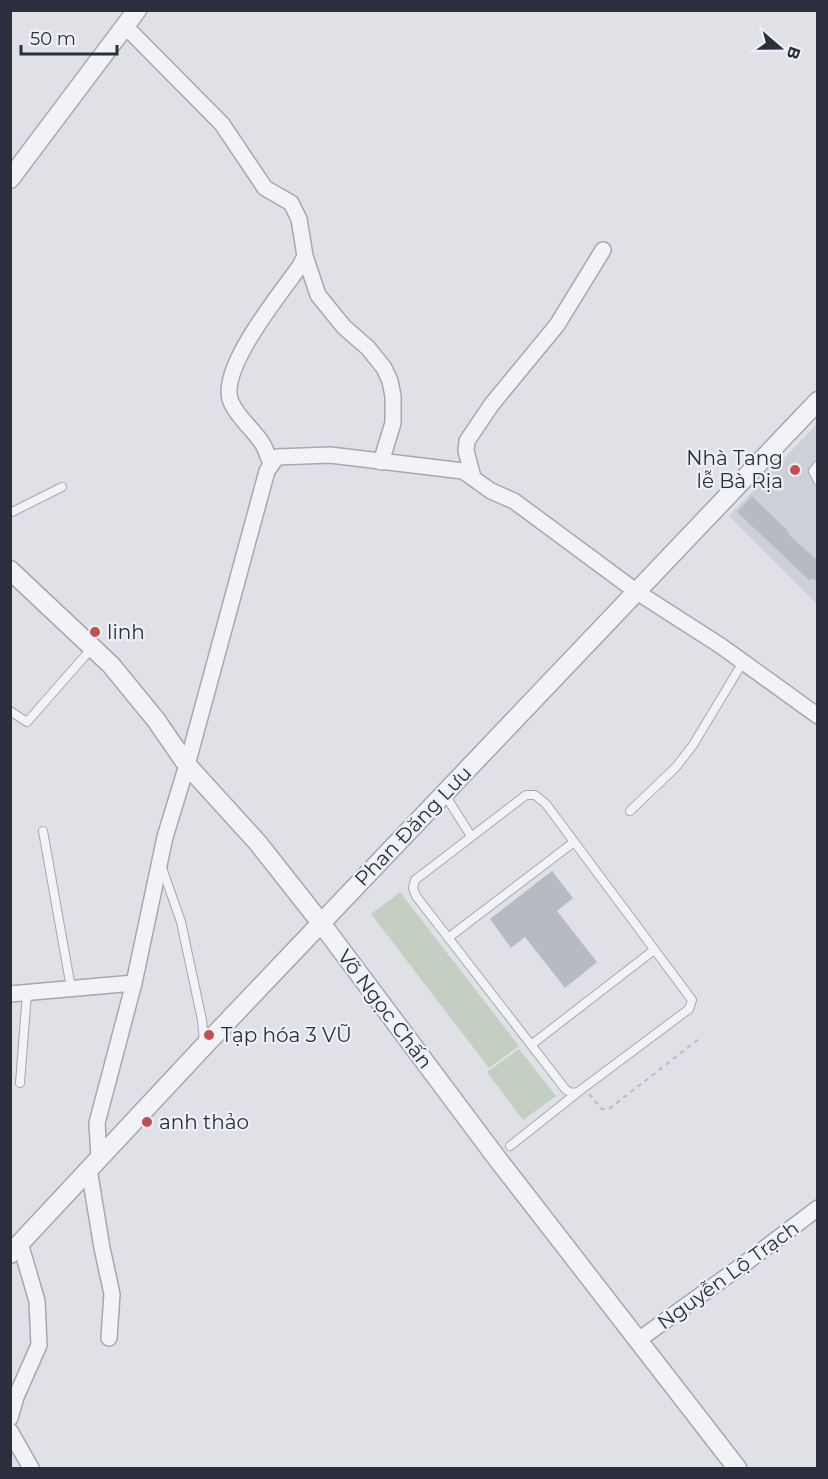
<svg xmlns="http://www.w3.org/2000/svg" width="828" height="1479" viewBox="0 0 828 1479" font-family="Montserrat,sans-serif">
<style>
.built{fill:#cdd0d9}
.green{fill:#c3d0c1}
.building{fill:#b7bac3}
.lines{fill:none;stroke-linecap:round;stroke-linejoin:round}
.service-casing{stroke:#a5a8b1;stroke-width:10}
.minor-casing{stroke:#a5a8b1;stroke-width:18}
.tertiary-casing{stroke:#a5a8b1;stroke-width:21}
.path{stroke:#b9bcc2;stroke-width:2;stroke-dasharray:4.5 4.5;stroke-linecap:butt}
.service{stroke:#f1f3f6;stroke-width:8}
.minor{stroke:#f1f3f6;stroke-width:15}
.tertiary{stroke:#f1f3f6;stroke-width:18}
.poi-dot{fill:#c14f53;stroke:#eef0f5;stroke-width:2}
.labels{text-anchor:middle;stroke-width:4.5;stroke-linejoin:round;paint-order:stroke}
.poi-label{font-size:20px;fill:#2a2e3d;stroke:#eef0f5;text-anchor:start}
.street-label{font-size:20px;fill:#2a2e3d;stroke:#eef0f5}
</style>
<rect width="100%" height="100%" fill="#dfe1e7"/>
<path class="built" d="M 817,424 L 817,604 L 729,516 Z"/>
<path class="green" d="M 400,892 L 519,1046 L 489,1068 L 371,914 Z
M 519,1049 L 556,1096 L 523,1120 L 487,1072 Z"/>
<path class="building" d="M 752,496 L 789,532 L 788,534 L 818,561 L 818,583 L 812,578 L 809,580 L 737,512 Z
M 552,871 L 573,898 L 557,911 L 597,962 L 565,988 L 525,937 L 511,948 L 490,919 Z"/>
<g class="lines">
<g class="service-casing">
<path id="service" d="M 818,465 L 813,471 L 818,481
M 10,513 L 62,487
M 10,711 L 27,722 L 92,648
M 445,795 L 471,836
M 526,795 L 535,795 L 546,804 L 692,1000 L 689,1009 L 578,1092 L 572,1093 L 566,1090 L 416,896 L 413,888 L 415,880 Z
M 630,811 L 676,767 L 693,745 L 743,662
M 43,831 L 71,988
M 161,865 L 181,922 L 202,1020 L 204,1043
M 448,938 L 574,842
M 531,1045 L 654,950
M 20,1083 L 27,993
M 510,1146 L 577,1093"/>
</g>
<g class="minor-casing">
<path id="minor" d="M 125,26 L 222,124 L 265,188 L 291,203 L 299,219 L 305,256 L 300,266 C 281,293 217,370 231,402 C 238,418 253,429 262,443 C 266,449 268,457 271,464
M 305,256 L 318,295 L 344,327 L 368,348 L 384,368 L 390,381 L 393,396 L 393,423 L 381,462
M 473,477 L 466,451 L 467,441 L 492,404 L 557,325 L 603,250
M 10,994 L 134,983
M 99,1157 L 97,1123 L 134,983 L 165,837 L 187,765 L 267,471 L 277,457 L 330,455 L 463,471 L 491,491 L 514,501 L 637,592 L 721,646 L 818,716
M 89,1169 L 102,1248 L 112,1294 L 109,1338
M 637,1341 L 744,1264 L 818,1208
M 10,1418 L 16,1397 L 39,1345 L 37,1301 L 20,1243
M 10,1431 L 31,1468"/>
</g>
<g class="tertiary-casing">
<path id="tertiary" d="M 10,179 L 137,10
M 10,570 L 111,665 L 156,720 L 187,765 L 258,843 L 321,923 L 496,1157 L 737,1468
M 10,1254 L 205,1045 L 818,401"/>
</g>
<path class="path" d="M 589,1094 L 602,1109 L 609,1109 L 700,1038"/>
<use href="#service" class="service"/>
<use href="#minor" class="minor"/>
<use href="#tertiary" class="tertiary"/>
</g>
<g class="poi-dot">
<circle cx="795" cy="470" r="6"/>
<circle cx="95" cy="632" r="6"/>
<circle cx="209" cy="1035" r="6"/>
<circle cx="147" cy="1122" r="6"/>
</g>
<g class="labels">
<g class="poi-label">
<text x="783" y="465" text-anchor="end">Nhà Tang<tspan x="783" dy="23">lễ Bà Rịa</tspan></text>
<text x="107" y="639">linh</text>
<text x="221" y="1042">Tạp hóa 3 VŨ</text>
<text x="159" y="1129">anh thảo</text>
</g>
<g class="street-label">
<text transform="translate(413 826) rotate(-46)" y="7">Phan Đăng Lưu</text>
<text transform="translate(385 1009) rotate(53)" y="7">Võ Ngọc Chấn</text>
<text transform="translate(728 1275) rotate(-36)" y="7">Nguyễn Lộ Trạch</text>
</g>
</g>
<rect width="828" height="1479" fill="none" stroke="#2a2e3d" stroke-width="24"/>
<g transform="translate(780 48) rotate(110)" stroke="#eef0f5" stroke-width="4.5" paint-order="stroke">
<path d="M0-4.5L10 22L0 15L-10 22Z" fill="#2a2e3d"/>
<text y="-9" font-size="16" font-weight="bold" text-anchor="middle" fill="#2a2e3d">B</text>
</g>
<path d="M21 45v9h96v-9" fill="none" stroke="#2a2e3d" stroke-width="3"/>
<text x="30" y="45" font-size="18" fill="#2a2e3d" stroke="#eef0f5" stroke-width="4.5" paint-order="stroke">50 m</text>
</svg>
